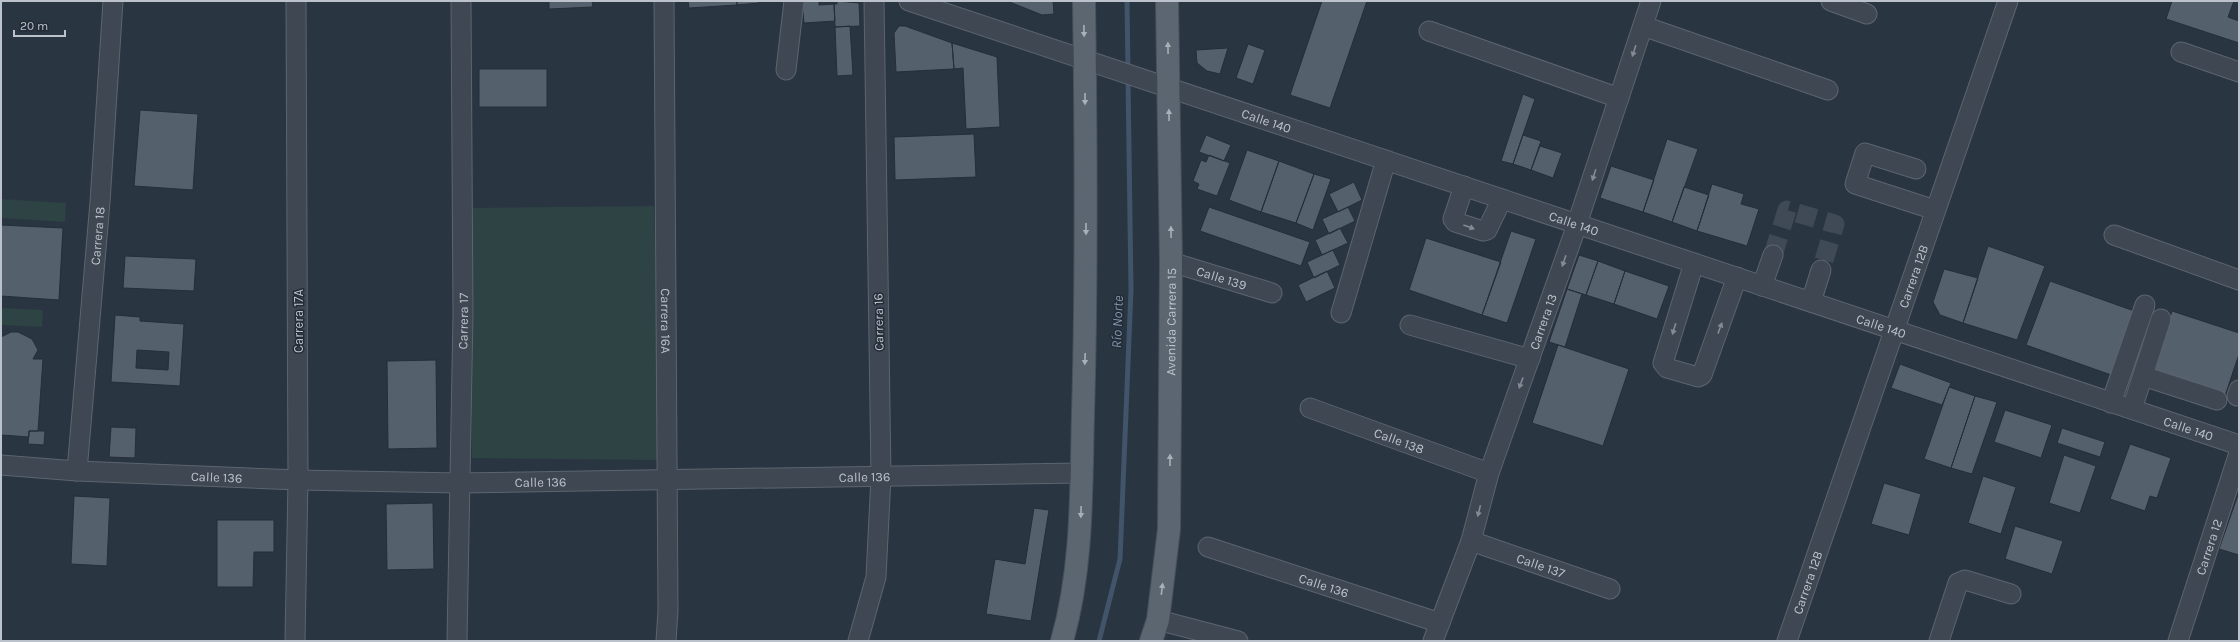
<svg xmlns="http://www.w3.org/2000/svg" width="2240" height="642" viewBox="0 0 2240 642" font-family="Karla,sans-serif">
<style>
.green{fill:#2d4344}
.lines{fill:none;stroke-linecap:round;stroke-linejoin:round}
.stream{stroke:#415469;stroke-width:5}
.building{fill:#54606c;stroke:#252e39;fill-rule:evenodd}
.minor-tunnel{stroke:#404a57;stroke-width:19;stroke-dasharray:19 10;stroke-linecap:butt}
.minor-casing{stroke:#5c656f;stroke-width:21}
.major-casing{stroke:#48505b;stroke-width:24}
.minor{stroke:#3e4752;stroke-width:19}
.major{stroke:#5c6671;stroke-width:22}
.oneway{fill:#a8b0b9}
.oneway2{fill:#838b95}
.labels{text-anchor:middle;stroke-width:3;stroke-linejoin:round;paint-order:stroke}
.street-label{font-size:13px;fill:#bbc2cb;stroke:#232c37}
.water-label{font-size:14px;font-style:italic;fill:#7f94ab;stroke:#232c37}
</style>
<rect width="100%" height="100%" fill="#2a3542"/>
<path class="green" d="M 1,199 L 66,203 L 65,222 L 1,218 Z
M 654,206 L 660,460 L 472,458 L 470,208 Z
M 1,308 L 43,310 L 42,327 L 1,325 Z"/>
<g class="lines">
<path class="stream" d="M 1127,1 L 1128,70
M 1099,641 L 1120,559 L 1131,290 L 1128,78"/>
</g>
<path class="building" d="M 549,1 L 592,1 L 593,7 L 549,9 Z
M 688,1 L 737,1 L 737,5 L 689,8 Z
M 737,1 L 759,1 L 759,3 L 737,5 Z
M 802,1 L 819,1 L 819,5 L 834,4 L 835,21 L 804,23 Z
M 837,1 L 859,3 L 860,26 L 835,27 L 834,4 L 837,4 Z
M 1007,1 L 1053,1 L 1054,14 L 1042,15 Z
M 1322,1 L 1367,1 L 1330,108 L 1290,95 Z
M 2172,1 L 2234,1 L 2228,17 L 2239,21 L 2239,43 L 2166,19 Z
M 850,26 L 853,75 L 837,76 L 835,27 Z
M 899,26 L 905,26 L 952,43 L 954,69 L 896,72 L 894,33 Z
M 952,43 L 997,57 L 1000,127 L 966,129 L 963,68 L 954,69 Z
M 1248,44 L 1265,50 L 1253,84 L 1236,78 Z
M 1228,48 L 1220,74 L 1207,71 L 1197,63 L 1196,50 Z
M 479,69 L 547,69 L 547,107 L 479,107 Z
M 1523,94 L 1535,99 L 1513,164 L 1501,161 Z
M 140,110 L 198,114 L 193,190 L 134,186 Z
M 974,134 L 976,177 L 895,180 L 894,137 Z
M 1206,135 L 1231,145 L 1224,161 L 1199,152 Z
M 1523,135 L 1541,141 L 1531,170 L 1513,164 Z
M 1667,139 L 1698,149 L 1672,222 L 1643,212 Z
M 1540,146 L 1562,153 L 1553,178 L 1531,170 Z
M 1247,150 L 1279,161 L 1261,212 L 1229,200 Z
M 1209,155 L 1230,163 L 1217,196 L 1197,189 L 1199,184 L 1193,181 L 1201,160 L 1206,162 Z
M 1279,161 L 1314,174 L 1296,223 L 1261,212 Z
M 1611,166 L 1654,180 L 1643,212 L 1600,198 Z
M 1314,174 L 1331,179 L 1313,230 L 1296,223 Z
M 1354,182 L 1362,200 L 1338,212 L 1329,194 Z
M 1712,184 L 1744,194 L 1741,204 L 1759,209 L 1747,246 L 1697,231 Z
M 1684,187 L 1709,195 L 1697,231 L 1672,222 Z
M 1209,207 L 1310,242 L 1301,266 L 1200,231 Z
M 1348,207 L 1355,221 L 1329,234 L 1322,219 Z
M 1,225 L 63,228 L 59,300 L 1,296 Z
M 1340,228 L 1348,243 L 1322,255 L 1315,240 Z
M 1511,231 L 1536,239 L 1507,323 L 1482,315 Z
M 1426,238 L 1501,262 L 1482,315 L 1409,290 Z
M 1988,246 L 2045,266 L 2017,340 L 1963,323 Z
M 1333,250 L 1340,265 L 1314,278 L 1307,262 Z
M 1579,255 L 1598,261 L 1586,295 L 1567,289 Z
M 125,256 L 196,259 L 194,291 L 123,288 Z
M 1598,261 L 1625,271 L 1614,304 L 1586,295 Z
M 1944,269 L 1978,278 L 1963,323 L 1940,315 L 1933,302 Z
M 1327,271 L 1335,288 L 1306,302 L 1298,285 Z
M 1625,271 L 1669,286 L 1657,319 L 1614,304 Z
M 2050,281 L 2137,312 L 2114,376 L 2026,345 Z
M 1567,289 L 1582,294 L 1565,347 L 1549,342 Z
M 2172,311 L 2239,333 L 2239,354 L 2224,399 L 2151,375 Z
M 115,315 L 140,317 L 140,321 L 184,324 L 180,386 L 111,382 ZM 137,350 L 169,352 L 168,370 L 136,368 Z
M 11,332 L 18,332 L 32,339 L 38,350 L 33,359 L 43,359 L 38,431 L 29,431 L 29,437 L 1,435 L 1,337 Z
M 1558,345 L 1629,369 L 1603,446 L 1532,423 Z
M 436,360 L 437,448 L 388,449 L 387,361 Z
M 1900,364 L 1951,383 L 1942,405 L 1891,388 Z
M 1949,387 L 1975,396 L 1951,468 L 1924,459 Z
M 1975,396 L 1997,402 L 1972,474 L 1951,468 Z
M 2005,410 L 2052,425 L 2041,458 L 1994,442 Z
M 111,427 L 136,428 L 135,458 L 109,457 Z
M 2062,428 L 2105,442 L 2100,457 L 2057,443 Z
M 29,431 L 45,431 L 44,445 L 28,444 Z
M 2130,444 L 2171,458 L 2157,498 L 2150,496 L 2145,511 L 2110,499 Z
M 2064,455 L 2096,466 L 2080,513 L 2049,503 Z
M 1983,476 L 2016,487 L 2001,534 L 1968,523 Z
M 1884,483 L 1921,494 L 1909,535 L 1871,524 Z
M 2239,492 L 2239,555 L 2219,549 Z
M 74,496 L 110,498 L 107,566 L 71,564 Z
M 433,503 L 434,569 L 387,570 L 386,504 Z
M 1034,508 L 1049,510 L 1031,621 L 986,614 L 995,559 L 1025,564 Z
M 217,520 L 274,520 L 274,552 L 254,552 L 253,587 L 217,587 Z
M 2015,526 L 2063,541 L 2052,574 L 2005,559 Z"/>
<g class="lines">
<path class="minor-tunnel" d="M 1773,255 L 1787,210 L 1835,224 L 1821,270"/>
<g class="minor-casing">
<g id="minor">
<path id="s1" d="M 664,1 L 668,611 L 666,641"/>
<path id="s2" d="M 909,1 L 2239,445"/>
<path d="M 1831,1 L 1867,14"/>
<path d="M 1643,26 L 1828,90"/>
<path d="M 1429,31 L 1619,98"/>
<path d="M 2181,52 L 2239,72"/>
<path d="M 786,70 L 794,1"/>
<path d="M 1916,169 L 1865,153 L 1855,184 L 1935,210"/>
<path d="M 1464,186 L 1453,219 L 1455,222 L 1483,231 L 1487,230 L 1502,199"/>
<path d="M 2114,235 L 2239,280"/>
<path id="s3" d="M 1171,262 L 1272,293"/>
<path d="M 1694,263 L 1663,363 L 1667,368 L 1698,377 L 1702,375 L 1737,277"/>
<path d="M 1762,286 L 1773,255"/>
<path d="M 1811,302 L 1821,270"/>
<path d="M 1341,313 L 1386,160"/>
<path d="M 1410,325 L 1530,359"/>
<path d="M 2143,376 L 2217,400"/>
<path d="M 2239,390 L 2237,396 L 2239,396"/>
<path d="M 2111,403 L 2145,305"/>
<path id="s4" d="M 1310,408 L 1489,473"/>
<path d="M 2132,409 L 2161,319"/>
<path id="s5" d="M 1,465 L 77,471 L 298,480 L 459,483 L 1081,473"/>
<path id="s6" d="M 77,471 L 100,202 L 113,1"/>
<path id="s7" d="M 1471,541 L 1610,589"/>
<path id="s8" d="M 1208,547 L 1440,623"/>
<path d="M 1158,620 L 1238,641"/>
<path d="M 295,641 L 298,480 L 296,1"/>
<path id="s9" d="M 457,641 L 463,314 L 461,1"/>
<path d="M 858,641 L 876,577 L 881,477 L 874,1"/>
<path id="s10" d="M 1433,641 L 1471,541 L 1489,473 L 1573,236 L 1651,1"/>
<path id="s11" d="M 1787,641 L 2008,1"/>
<path d="M 1939,641 L 1958,583 L 1965,580 L 2011,594"/>
<path id="s12" d="M 2178,641 L 2239,453"/>
</g>
</g>
<g class="major-casing">
<g id="major">
<path d="M 1062,641 C 1083,567 1081,490 1083,414 C 1087,276 1086,138 1084,1"/>
<path id="s13" d="M 1151,641 L 1158,620 L 1169,529 L 1171,262 L 1167,1"/>
</g>
</g>
<use href="#minor" class="minor"/>
<use href="#major" class="major"/>
</g>
<defs><path id="oneway-solid" d="M-6-.8H1V-3.2L6.5 0L1 3.2V.8H-6Z"/></defs>
<g class="oneway">
<use href="#oneway-solid" transform="translate(1084 31) rotate(89)"/>
<use href="#oneway-solid" transform="translate(1168 48) rotate(-91)"/>
<use href="#oneway-solid" transform="translate(1085 99) rotate(90)"/>
<use href="#oneway-solid" transform="translate(1169 115) rotate(-91)"/>
<use href="#oneway-solid" transform="translate(1086 229) rotate(90)"/>
<use href="#oneway-solid" transform="translate(1171 232) rotate(-91)"/>
<use href="#oneway-solid" transform="translate(1085 359) rotate(92)"/>
<use href="#oneway-solid" transform="translate(1170 460) rotate(-90)"/>
<use href="#oneway-solid" transform="translate(1081 512) rotate(91)"/>
<use href="#oneway-solid" transform="translate(1162 589) rotate(-83)"/>
</g>
<g class="oneway2">
<use href="#oneway-solid" transform="translate(1634 51) rotate(108)"/>
<use href="#oneway-solid" transform="translate(1594 175) rotate(108)"/>
<use href="#oneway-solid" transform="translate(1469 227) rotate(20)"/>
<use href="#oneway-solid" transform="translate(1564 261) rotate(109)"/>
<use href="#oneway-solid" transform="translate(1720 328) rotate(-70)"/>
<use href="#oneway-solid" transform="translate(1674 329) rotate(107)"/>
<use href="#oneway-solid" transform="translate(1521 383) rotate(110)"/>
<use href="#oneway-solid" transform="translate(1479 511) rotate(104)"/>
</g>
<g class="labels">
<g class="street-label">
<text dy="5" stroke="none"><textPath href="#s2" startOffset="377">Calle 140</textPath></text>
<text dy="5" stroke="none"><textPath href="#s2" startOffset="701">Calle 140</textPath></text>
<text dy="5" stroke="none"><textPath href="#s6" startOffset="236">Carrera 18</textPath></text>
<text dy="5" stroke="none"><textPath href="#s11" startOffset="386">Carrera 12B</textPath></text>
<text dy="5" stroke="none"><textPath href="#s3" startOffset="53">Calle 139</textPath></text>
<text transform="translate(298 321) rotate(-90)" y="5">Carrera 17A</text>
<text dy="5" stroke="none"><textPath href="#s9" startOffset="320">Carrera 17</textPath></text>
<text dy="5" stroke="none"><textPath href="#s1" startOffset="320">Carrera 16A</textPath></text>
<text transform="translate(878 322) rotate(-91)" y="5">Carrera 16</text>
<text dy="5" stroke="none"><textPath href="#s13" startOffset="321">Avenida Carrera 15</textPath></text>
<text dy="5" stroke="none"><textPath href="#s10" startOffset="338">Carrera 13</textPath></text>
<text dy="5" stroke="none"><textPath href="#s2" startOffset="1025">Calle 140</textPath></text>
<text dy="5" stroke="none"><textPath href="#s2" startOffset="1349">Calle 140</textPath></text>
<text dy="5" stroke="none"><textPath href="#s4" startOffset="95">Calle 138</textPath></text>
<text dy="5" stroke="none"><textPath href="#s5" startOffset="216">Calle 136</textPath></text>
<text dy="5" stroke="none"><textPath href="#s5" startOffset="864">Calle 136</textPath></text>
<text dy="5" stroke="none"><textPath href="#s5" startOffset="540">Calle 136</textPath></text>
<text dy="5" stroke="none"><textPath href="#s12" startOffset="99">Carrera 12</textPath></text>
<text dy="5" stroke="none"><textPath href="#s7" startOffset="74">Calle 137</textPath></text>
<text dy="5" stroke="none"><textPath href="#s11" startOffset="62">Carrera 12B</textPath></text>
<text dy="5" stroke="none"><textPath href="#s8" startOffset="122">Calle 136</textPath></text>
</g>
<g class="water-label">
<text transform="translate(1117 322) rotate(-88)" y="5">Río Norte</text>
</g>
</g>
<rect width="2240" height="642" fill="none" stroke="#bbc2cb" stroke-width="4"/>
<path d="M14 30v6h51v-6" fill="none" stroke="#bbc2cb" stroke-width="2"/>
<text x="20" y="30" font-size="12" fill="#bbc2cb" stroke="#232c37" stroke-width="3" paint-order="stroke">20 m</text>
</svg>
